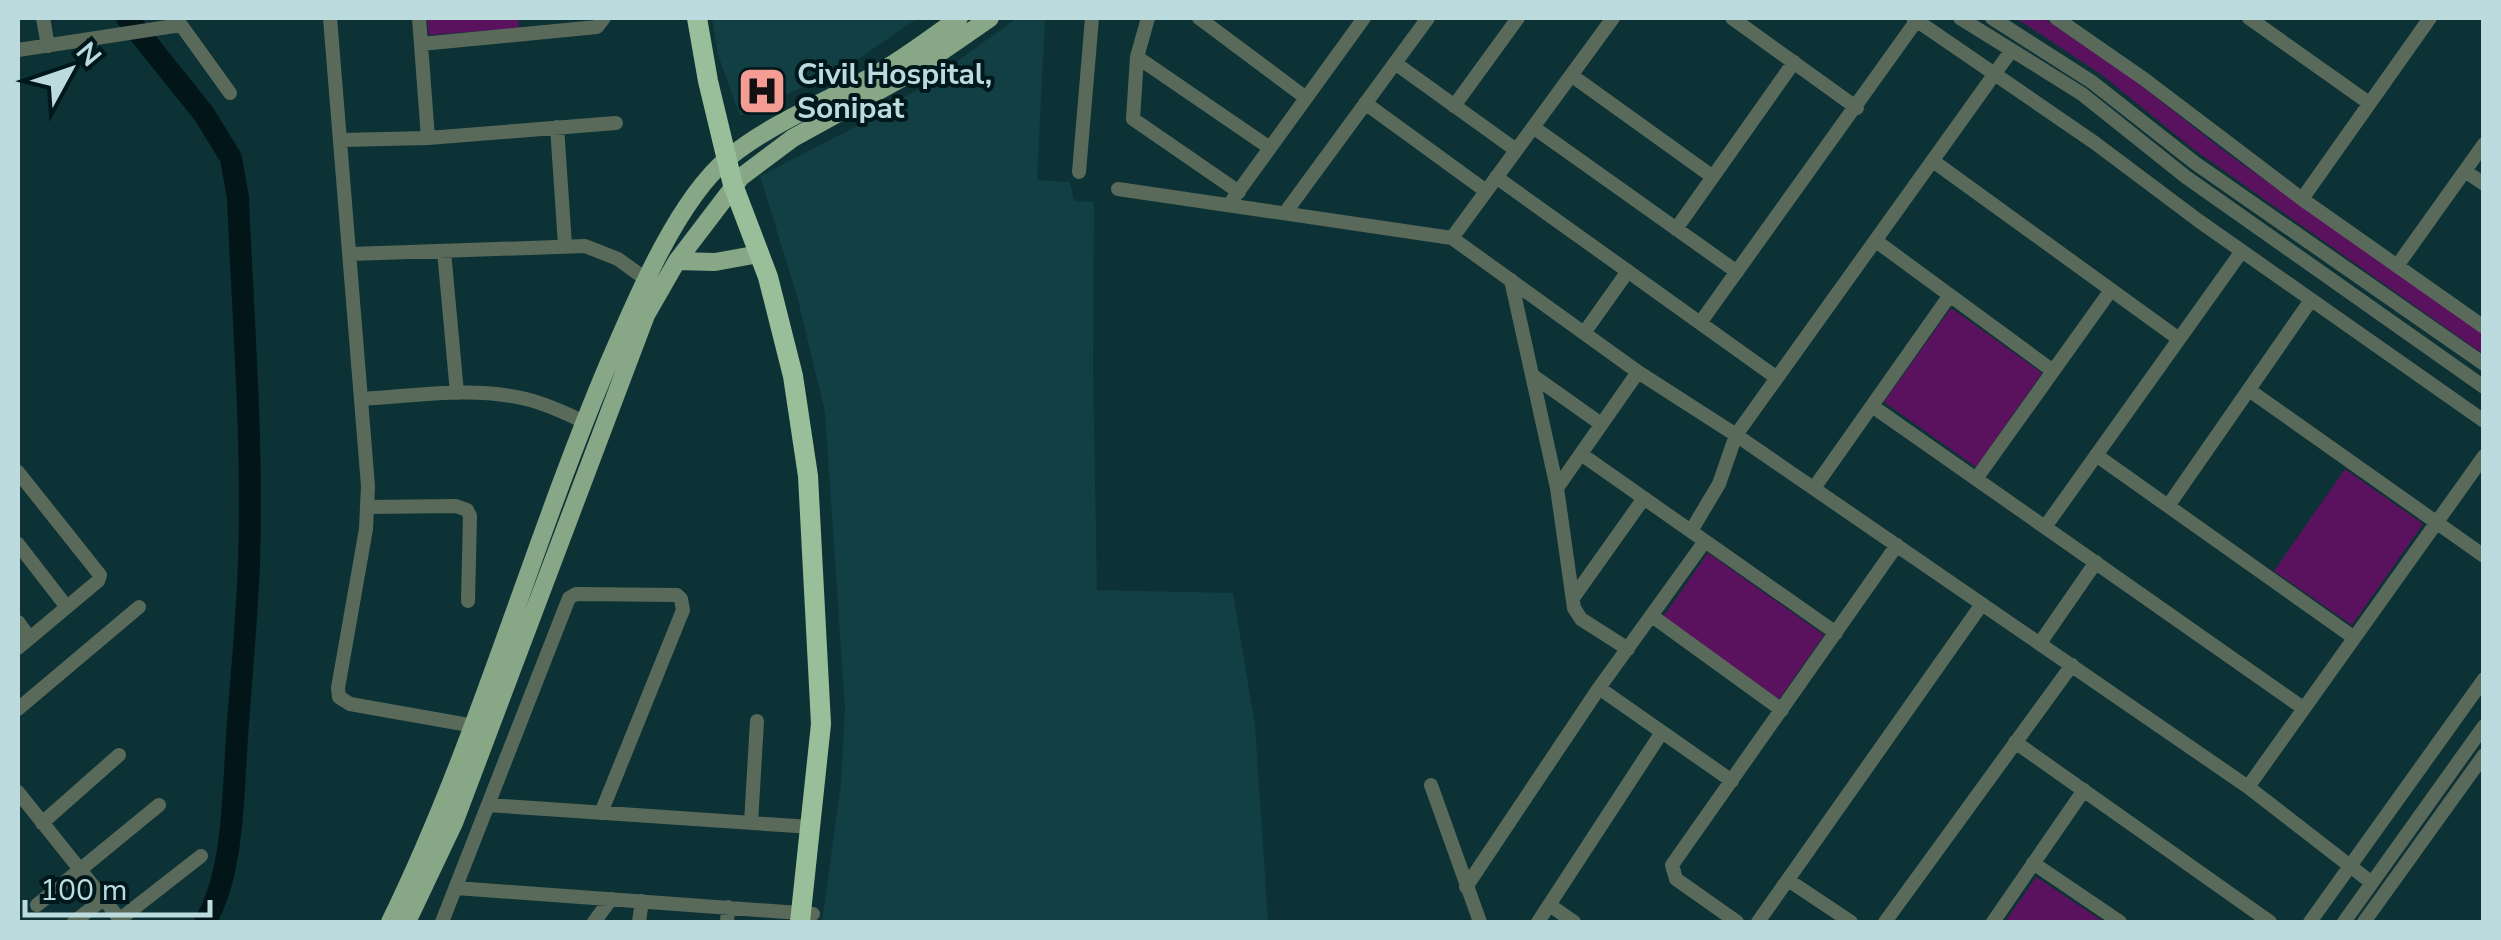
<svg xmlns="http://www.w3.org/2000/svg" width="2501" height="940" viewBox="0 0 2501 940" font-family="'Nunito Sans',sans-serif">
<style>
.built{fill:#123f43}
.green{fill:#5a125f}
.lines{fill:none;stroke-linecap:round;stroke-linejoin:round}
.river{stroke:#021619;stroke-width:22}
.minor{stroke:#5a6a5a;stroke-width:14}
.major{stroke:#87a787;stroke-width:18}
.highway{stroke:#98bf99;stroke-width:20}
.labels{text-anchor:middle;stroke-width:8;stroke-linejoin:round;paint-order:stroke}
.poi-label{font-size:30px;font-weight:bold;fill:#bbdbdf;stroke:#00181b;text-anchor:start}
</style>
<rect width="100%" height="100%" fill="#0d3235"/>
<path class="built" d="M 712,18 L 918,18 L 848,66 L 740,116 L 718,55 Z
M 1017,18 L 1045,18 L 1037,180 L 1070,182 L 1074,201 L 1094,202 L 1093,370 L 1097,590 L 1233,593 L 1255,726 L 1268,922 L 822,922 L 841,784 L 845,709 L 825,412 L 797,296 L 760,176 L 855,127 L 923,86 Z"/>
<path class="green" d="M 427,18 L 518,18 L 519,28 L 429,35 Z
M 2016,18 L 2043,18 L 2121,70 L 2228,154 L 2483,334 L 2483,354 L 2192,148 L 2102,75 Z
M 1951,308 L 2042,373 L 1976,467 L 1884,402 Z
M 2345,469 L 2423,524 L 2352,625 L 2274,571 Z
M 1708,553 L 1824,635 L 1779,699 L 1663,617 Z
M 2036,877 L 2104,922 L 2005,922 Z"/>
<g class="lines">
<path class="river" d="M 127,18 L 204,114 L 231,158 L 238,198 C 243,319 253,441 249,562 C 247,621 241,679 237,737 C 233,793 234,874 205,922"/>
<path class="minor" d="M 43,18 L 48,46
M 176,18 L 230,93
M 330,18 L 368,486 L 366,529 L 338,688 L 339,697 L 350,704 L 480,727
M 419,18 L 428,138
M 1148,18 L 1137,57 L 1133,119 L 1239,192
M 1199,18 L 1306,98
M 1732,18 L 1857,108
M 1913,18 L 2095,143 L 2199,221 L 2484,421
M 1960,18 L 2082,94 L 2186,177 L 2484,387
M 1992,18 L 2092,82 L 2195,163 L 2484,364
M 2056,18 L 2144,79 L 2302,199 L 2484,327
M 2249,18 L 2369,103
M 421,44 L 597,27 L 604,18
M 18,50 L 181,25
M 1137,57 L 1270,148
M 1395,63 L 1516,150
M 1571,75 L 1713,177
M 1365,103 L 1486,191
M 1454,106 L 1518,18
M 557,127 L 565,245
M 1533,127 L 1737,272
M 341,140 L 428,138 L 616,123
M 1933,161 L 2179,339
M 2465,171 L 2484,184
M 1079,172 L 1092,18
M 1496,177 L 1777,378
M 1118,189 L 1452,238 L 1638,372 L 1736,435 L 2248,787 L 2372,883
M 1233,199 L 1364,18
M 2302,199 L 2430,18
M 1285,213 L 1428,18
M 1676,229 L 1794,62
M 1452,238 L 1613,18
M 1876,241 L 2053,371
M 444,251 L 457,393
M 351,254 L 585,246 L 618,259 L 654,285
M 2397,266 L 2484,144
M 1511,280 L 1557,488 L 1574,608 L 1581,619 L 1628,649
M 1700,323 L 1917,20
M 1584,333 L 1628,271
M 1532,375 L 1601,424
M 2249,390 L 2484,556
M 361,399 C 414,396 473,386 526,399 C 546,404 566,413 584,422
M 1872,406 L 2303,708
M 1581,454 L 1836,633
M 2096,455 L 2353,637
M 18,472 L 100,575 L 98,581 L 18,648
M 1976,479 L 2111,290
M 1557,488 L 1638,372
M 1814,488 L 1950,295
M 2168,506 L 2311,300
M 368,507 L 456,506 L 467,510 L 470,516 L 468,601
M 2045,527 L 2242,251
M 1691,531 L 1719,484 L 1736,435 L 2011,51
M 18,544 L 66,606
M 1573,598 L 1644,498
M 1652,616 L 1782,710
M 18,622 L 29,637
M 2040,643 L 2096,562
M 1599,688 L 1732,781
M 18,709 L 139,607
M 2015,742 L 2270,922
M 1431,785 L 1480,922
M 2248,787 L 2484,456
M 18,792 L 122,922
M 488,805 L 811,827
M 42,823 L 119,755
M 751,823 L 757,721
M 2033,863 L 2120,922
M 1788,880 L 1851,922
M 1466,887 L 1599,688 L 1705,541
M 456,888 L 813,914
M 37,905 L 159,805
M 1551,906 L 1574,922
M 119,920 L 201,856
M 74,922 L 102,900
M 442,922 L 569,598 L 576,594 L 677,595 L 681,599 L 683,610 L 601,813
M 594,922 L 611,899
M 639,922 L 642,901
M 727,922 L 728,907
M 1538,922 L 1662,732
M 1737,922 L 1676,879 L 1672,865 L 1897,545
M 1758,922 L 1982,604
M 1885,922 L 2072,665
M 1993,922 L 2084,790
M 2310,922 L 2484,679
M 2344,922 L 2484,726
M 2364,922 L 2484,755"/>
<path class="major" d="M 677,261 L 715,262 L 759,254
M 390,922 C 477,744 530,550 607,367 C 634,305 675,203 727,159 C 773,121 833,99 885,69 C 910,54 935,35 959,18
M 407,922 L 454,823 L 646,315 L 677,261 L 741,177 L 793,138 L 909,74 L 990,18"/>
<path class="highway" d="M 697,18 L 708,81 L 733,185 L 768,277 L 793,376 L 808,476 L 821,724 L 800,922"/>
</g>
<defs>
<g id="hospital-square" transform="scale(2.5)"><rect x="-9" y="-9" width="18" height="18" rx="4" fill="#f59c94" stroke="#00181b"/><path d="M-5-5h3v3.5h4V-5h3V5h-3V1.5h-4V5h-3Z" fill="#111"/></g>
</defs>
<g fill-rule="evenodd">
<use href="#hospital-square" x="762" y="91"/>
</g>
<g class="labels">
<g class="poi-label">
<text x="797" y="84">Civil Hospital,<tspan x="797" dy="34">Sonipat</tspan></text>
</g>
</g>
<rect width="2501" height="940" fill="none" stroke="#bbdbdf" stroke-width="40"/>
<g transform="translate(70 70) rotate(50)" stroke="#00181b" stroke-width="8" paint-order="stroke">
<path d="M0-8L18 38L0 25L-18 38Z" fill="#bbdbdf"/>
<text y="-15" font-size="28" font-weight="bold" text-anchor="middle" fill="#bbdbdf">N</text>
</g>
<path d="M25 900v15h185v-15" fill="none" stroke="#bbdbdf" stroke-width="5"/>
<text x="40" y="900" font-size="30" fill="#bbdbdf" stroke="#00181b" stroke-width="8" paint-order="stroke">100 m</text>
</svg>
